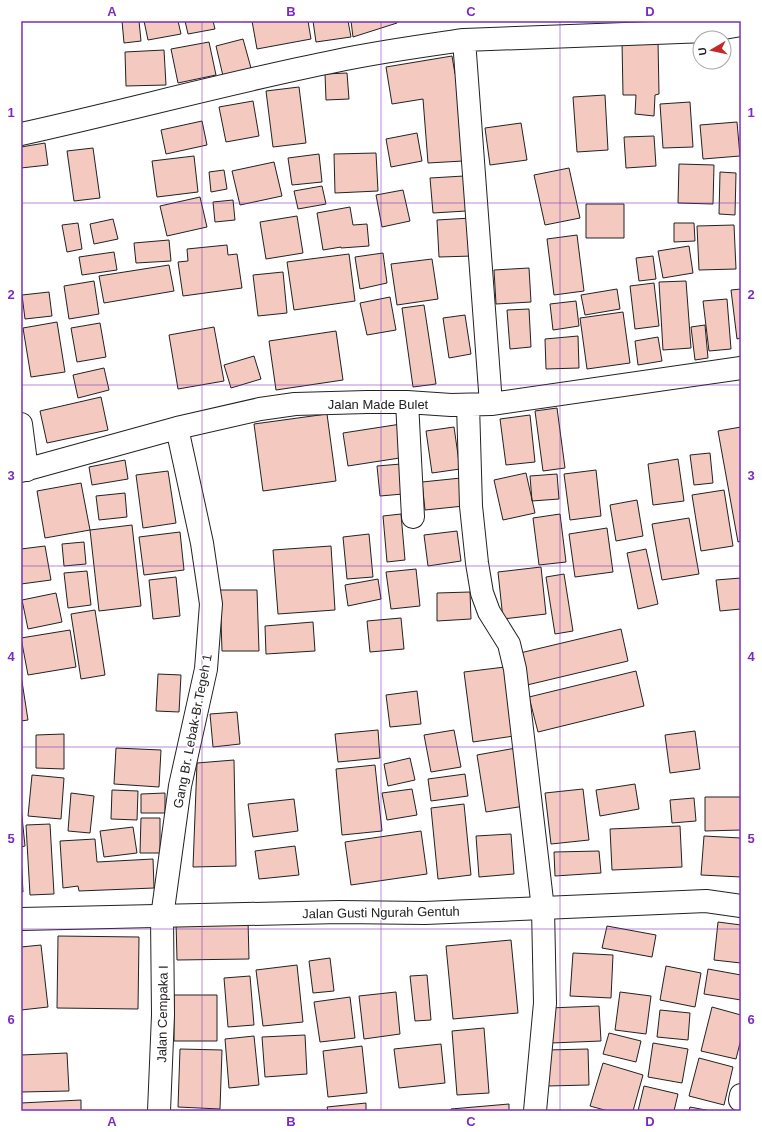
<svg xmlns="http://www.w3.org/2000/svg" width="762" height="1132" viewBox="0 0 762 1132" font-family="Arial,sans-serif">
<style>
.building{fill:#f3c9c0;stroke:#222}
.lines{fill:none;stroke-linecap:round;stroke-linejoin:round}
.minor-casing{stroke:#222;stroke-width:24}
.major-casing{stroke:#222;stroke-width:24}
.minor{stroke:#fff;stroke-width:22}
.major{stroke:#fff;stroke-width:22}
.grid{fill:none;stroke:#7b2cbf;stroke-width:1;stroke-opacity:0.55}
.labels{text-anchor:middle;stroke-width:3;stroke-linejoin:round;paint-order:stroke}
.street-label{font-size:13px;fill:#222;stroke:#fff}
.neatline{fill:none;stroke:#7b2cbf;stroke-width:1.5}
.grid-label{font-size:13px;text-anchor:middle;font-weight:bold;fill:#7b2cbf}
</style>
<rect width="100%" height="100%" fill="#fff"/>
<path class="building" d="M 122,21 L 139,21 L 141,41 L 124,43 Z
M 144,21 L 178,21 L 181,34 L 148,40 Z
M 185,21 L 213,21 L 215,29 L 188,34 Z
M 252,21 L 308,21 L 311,39 L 257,49 Z
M 313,21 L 348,21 L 351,37 L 316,42 Z
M 351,21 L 397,21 L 397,23 L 353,37 Z
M 243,39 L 251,68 L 223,76 L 216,46 Z
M 658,41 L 659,94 L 655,95 L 654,116 L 635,114 L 636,95 L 623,95 L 622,42 Z
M 209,42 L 216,75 L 178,83 L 171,49 Z
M 164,50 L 166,85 L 126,86 L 125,52 Z
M 452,56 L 455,74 L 458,74 L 463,161 L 428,163 L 423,99 L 392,104 L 386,67 Z
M 347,73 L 349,99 L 326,100 L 325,74 Z
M 299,87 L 306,143 L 273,147 L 266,91 Z
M 605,95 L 608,150 L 577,152 L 573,97 Z
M 253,101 L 259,136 L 226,142 L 219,107 Z
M 690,102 L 693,147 L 663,148 L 660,104 Z
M 202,121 L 207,145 L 166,154 L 161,130 Z
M 737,122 L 740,156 L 703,159 L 700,125 Z
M 521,123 L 527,160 L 490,165 L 485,128 Z
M 417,133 L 422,161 L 391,167 L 386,139 Z
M 654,136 L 656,166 L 626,168 L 624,137 Z
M 45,143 L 48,165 L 21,168 L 21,147 Z
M 93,148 L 100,198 L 74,201 L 67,151 Z
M 376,153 L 378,191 L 335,193 L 334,154 Z
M 319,154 L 322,182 L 292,185 L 288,158 Z
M 194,156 L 198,192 L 157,197 L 152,161 Z
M 274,162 L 282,196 L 240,205 L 232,171 Z
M 679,164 L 714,165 L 713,204 L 678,203 Z
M 569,168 L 580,218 L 545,225 L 534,175 Z
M 224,170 L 227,189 L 211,192 L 209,172 Z
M 720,172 L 736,173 L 735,215 L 719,214 Z
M 464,176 L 466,211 L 433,213 L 430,178 Z
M 322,186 L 326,204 L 298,209 L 294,191 Z
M 403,190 L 410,221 L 382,227 L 376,195 Z
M 200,197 L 207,227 L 167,236 L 160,206 Z
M 233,200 L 235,220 L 215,222 L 213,202 Z
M 586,204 L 624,204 L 624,238 L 586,238 Z
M 350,207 L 353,225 L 367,224 L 369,246 L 341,248 L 341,247 L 323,250 L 317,213 Z
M 297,216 L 303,253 L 266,259 L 260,222 Z
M 471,218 L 473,256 L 439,257 L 437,220 Z
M 113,219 L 118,239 L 94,244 L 90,224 Z
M 78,223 L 82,249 L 67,252 L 62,225 Z
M 674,223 L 694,223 L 695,241 L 674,242 Z
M 734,225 L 736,269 L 699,270 L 697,226 Z
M 577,235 L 584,291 L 554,295 L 547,239 Z
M 169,240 L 171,261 L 136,263 L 134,243 Z
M 227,245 L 228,255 L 237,254 L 242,288 L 183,296 L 178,262 L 188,261 L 187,249 Z
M 689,246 L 693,273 L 663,278 L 658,251 Z
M 114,252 L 117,270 L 82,275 L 79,257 Z
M 383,253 L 387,283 L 360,289 L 355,257 Z
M 349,254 L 355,301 L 294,310 L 287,262 Z
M 653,256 L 656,279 L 639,281 L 636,258 Z
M 432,259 L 438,299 L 397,305 L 391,264 Z
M 169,265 L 174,291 L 104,303 L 99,276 Z
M 529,268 L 531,302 L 496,304 L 494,270 Z
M 283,272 L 287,313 L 258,316 L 253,275 Z
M 94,281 L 99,314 L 69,319 L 64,286 Z
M 686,281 L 691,348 L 663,350 L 659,282 Z
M 654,283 L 659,326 L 635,329 L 630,286 Z
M 617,289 L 620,309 L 585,315 L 581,295 Z
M 741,289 L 741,338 L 737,339 L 731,290 Z
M 49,292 L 52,316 L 25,319 L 22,295 Z
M 390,297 L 396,330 L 367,335 L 360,303 Z
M 727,299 L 731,349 L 709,351 L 703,301 Z
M 576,301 L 579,326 L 553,330 L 550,304 Z
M 424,305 L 436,384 L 413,387 L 402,308 Z
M 529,309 L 531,347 L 510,349 L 507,310 Z
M 623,312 L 630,363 L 587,369 L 580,318 Z
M 465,315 L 471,354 L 449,358 L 443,318 Z
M 57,322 L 65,372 L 31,377 L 23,328 Z
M 100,323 L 106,357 L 77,362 L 71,328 Z
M 705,325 L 708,358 L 695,360 L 691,327 Z
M 214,327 L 224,381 L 178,389 L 169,335 Z
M 336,331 L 343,380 L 276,390 L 269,341 Z
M 578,336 L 579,368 L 546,369 L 545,339 Z
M 658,337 L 662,361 L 638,365 L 635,341 Z
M 254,356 L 261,379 L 231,388 L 224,365 Z
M 104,368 L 109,390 L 78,398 L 73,375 Z
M 101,397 L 108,430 L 47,443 L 40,411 Z
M 557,408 L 565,468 L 543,471 L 535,411 Z
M 327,414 L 336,481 L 263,491 L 254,424 Z
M 530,415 L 535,462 L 506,465 L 500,419 Z
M 401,424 L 406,457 L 348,466 L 343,433 Z
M 454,427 L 460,469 L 432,473 L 426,431 Z
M 741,427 L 741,541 L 738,542 L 718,431 Z
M 710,453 L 713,483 L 694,485 L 690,455 Z
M 678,459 L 684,501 L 653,505 L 648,464 Z
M 125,460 L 128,479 L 92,485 L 89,467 Z
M 401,464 L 403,494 L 380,496 L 377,466 Z
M 596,470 L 601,516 L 570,520 L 564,474 Z
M 168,471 L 176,523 L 143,528 L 136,475 Z
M 526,473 L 535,513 L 503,520 L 494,480 Z
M 557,474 L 559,499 L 532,501 L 530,476 Z
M 461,478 L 464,506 L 425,510 L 422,482 Z
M 81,483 L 90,530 L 45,538 L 37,491 Z
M 724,490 L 733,546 L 701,551 L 692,495 Z
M 125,493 L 127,517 L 99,520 L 96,496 Z
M 637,500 L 643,536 L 616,541 L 610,505 Z
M 401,514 L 405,560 L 387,562 L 383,516 Z
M 560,514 L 566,562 L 539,565 L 533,518 Z
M 689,518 L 699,574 L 662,580 L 652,524 Z
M 132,525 L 141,606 L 99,611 L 90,530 Z
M 607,528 L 613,572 L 575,577 L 569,534 Z
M 457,531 L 461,561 L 428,566 L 424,535 Z
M 180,532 L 184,570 L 144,575 L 139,537 Z
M 369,534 L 373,577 L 347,579 L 343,537 Z
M 84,542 L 86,564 L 64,566 L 62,544 Z
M 45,546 L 51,580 L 21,584 L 21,549 Z
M 331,546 L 335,610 L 278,614 L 273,550 Z
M 646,549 L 658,604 L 638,609 L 627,553 Z
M 541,567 L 546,614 L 503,619 L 498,572 Z
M 416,569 L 420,606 L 391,609 L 386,572 Z
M 87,571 L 91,605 L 68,608 L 64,573 Z
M 564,574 L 573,631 L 555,634 L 546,577 Z
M 176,577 L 180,616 L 153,619 L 149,580 Z
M 741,578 L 741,609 L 720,611 L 716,580 Z
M 378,579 L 381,599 L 348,606 L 345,585 Z
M 220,590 L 257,590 L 259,651 L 222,651 Z
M 470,592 L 471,619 L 437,621 L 437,593 Z
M 56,593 L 62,622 L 28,629 L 22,600 Z
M 95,610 L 105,675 L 81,679 L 71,614 Z
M 401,618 L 404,649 L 370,652 L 367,621 Z
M 313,622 L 315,651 L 266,654 L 265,626 Z
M 621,629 L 628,661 L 527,685 L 520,653 Z
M 70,630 L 76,667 L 28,675 L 21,638 Z
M 505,667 L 514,736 L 473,742 L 464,672 Z
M 636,671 L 644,706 L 538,732 L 529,697 Z
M 158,674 L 181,675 L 179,712 L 156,711 Z
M 21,675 L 28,720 L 21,721 Z
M 417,691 L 421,724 L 390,727 L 386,695 Z
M 237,712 L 240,744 L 213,747 L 210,714 Z
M 378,730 L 380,758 L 338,762 L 335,734 Z
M 454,730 L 461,767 L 431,772 L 424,735 Z
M 695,731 L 700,769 L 670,773 L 665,735 Z
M 64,734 L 64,769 L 36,768 L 36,735 Z
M 116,748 L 161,750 L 159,787 L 114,784 Z
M 516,748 L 525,806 L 486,812 L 477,755 Z
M 410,758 L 415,780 L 388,786 L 384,764 Z
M 234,760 L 236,866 L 193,867 L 197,763 Z
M 375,765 L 382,831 L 342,835 L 336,769 Z
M 465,774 L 468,796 L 431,801 L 428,779 Z
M 32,775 L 64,778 L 61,819 L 28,816 Z
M 635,784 L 639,809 L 600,816 L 596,790 Z
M 412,789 L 417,815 L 387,820 L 382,793 Z
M 583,789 L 589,840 L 551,844 L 545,793 Z
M 112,790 L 138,791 L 137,820 L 111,819 Z
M 71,793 L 94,796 L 90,833 L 68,831 Z
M 165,793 L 165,813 L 141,813 L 141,794 Z
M 705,797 L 741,797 L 741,830 L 705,831 Z
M 694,798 L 696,821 L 672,823 L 670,800 Z
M 294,799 L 298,831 L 253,837 L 248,804 Z
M 464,804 L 471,875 L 438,879 L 431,808 Z
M 21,807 L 25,846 L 21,847 Z
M 141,818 L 160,818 L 160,853 L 140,853 Z
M 50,824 L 54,894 L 30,895 L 26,825 Z
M 680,826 L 682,867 L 612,870 L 610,829 Z
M 133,827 L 137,853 L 104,857 L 100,831 Z
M 421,831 L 427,874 L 351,885 L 345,842 Z
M 511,834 L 514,874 L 479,877 L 476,836 Z
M 704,836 L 741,838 L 741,877 L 701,875 Z
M 95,839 L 97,862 L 153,859 L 154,888 L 79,891 L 78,886 L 63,888 L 60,841 Z
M 295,846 L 299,875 L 259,879 L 255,851 Z
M 599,851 L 601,873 L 555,876 L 554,852 Z
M 21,856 L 23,892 L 21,892 Z
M 248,920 L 249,959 L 177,960 L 176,921 Z
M 718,922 L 741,925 L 741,963 L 714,960 Z
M 607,926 L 656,935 L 652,957 L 602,948 Z
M 58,936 L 139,937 L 138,1009 L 57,1008 Z
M 511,940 L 518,1013 L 453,1019 L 446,946 Z
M 41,945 L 48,1007 L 21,1010 L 21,947 Z
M 573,953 L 613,955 L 611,998 L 570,996 Z
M 330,958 L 334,991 L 313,993 L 309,961 Z
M 297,965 L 303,1022 L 263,1026 L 256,970 Z
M 666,966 L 701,973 L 695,1007 L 660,1000 Z
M 708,969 L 741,975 L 741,1000 L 704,994 Z
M 427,975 L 431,1020 L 415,1021 L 410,976 Z
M 250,976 L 254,1025 L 228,1027 L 224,978 Z
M 396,992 L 400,1034 L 364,1039 L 359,996 Z
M 620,992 L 651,996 L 646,1034 L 615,1030 Z
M 174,995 L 217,995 L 217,1041 L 174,1041 Z
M 350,997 L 355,1038 L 320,1042 L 314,1002 Z
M 599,1006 L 601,1041 L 551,1043 L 549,1008 Z
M 712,1007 L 741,1015 L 741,1039 L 736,1059 L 701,1051 Z
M 660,1010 L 690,1013 L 688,1040 L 657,1037 Z
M 484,1028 L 489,1093 L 457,1095 L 452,1031 Z
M 609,1033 L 641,1041 L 636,1062 L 603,1054 Z
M 305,1035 L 307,1074 L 265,1077 L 262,1037 Z
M 254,1036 L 259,1085 L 229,1088 L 225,1039 Z
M 653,1043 L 688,1049 L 682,1083 L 648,1077 Z
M 441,1044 L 445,1083 L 399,1088 L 394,1049 Z
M 362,1046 L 367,1093 L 328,1097 L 323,1051 Z
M 180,1049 L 222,1050 L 220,1109 L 178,1107 Z
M 588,1049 L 589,1085 L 547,1086 L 547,1050 Z
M 67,1053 L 69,1091 L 21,1092 L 21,1055 Z
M 699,1058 L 733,1067 L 724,1105 L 689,1096 Z
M 603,1063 L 643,1075 L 633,1111 L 608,1111 L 590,1106 Z
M 644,1086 L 678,1094 L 674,1111 L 638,1111 Z
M 81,1100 L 81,1111 L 21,1111 L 21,1103 Z
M 366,1103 L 366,1111 L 328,1111 L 327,1107 Z
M 509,1104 L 509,1111 L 451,1111 L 451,1109 Z
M 690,1107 L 711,1111 L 689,1111 Z"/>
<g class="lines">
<g class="minor-casing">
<path id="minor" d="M 464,40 L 491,404
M 21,134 C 126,111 230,82 336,61 C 378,52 422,46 464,40 L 707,31 L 741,25
M 407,402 L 413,517
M 468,405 L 471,506 L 477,563 L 482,593 L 489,612 L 509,644 L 515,669 L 543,909 L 545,1003 L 535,1111
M 21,424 L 27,470
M 21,471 L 177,428 L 260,409 L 295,404 L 367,402 L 407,402 L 451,405 L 491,404 L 741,368
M 740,1100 L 741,1095
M 159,1111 L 163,1015 L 162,917 L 180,786 L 206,669 L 211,604 L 202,543 L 177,428"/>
</g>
<g class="major-casing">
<path id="major" d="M 21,919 L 340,912 L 425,913 L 706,901 L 741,906"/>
</g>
<use href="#minor" class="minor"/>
<use href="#major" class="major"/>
</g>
<path class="grid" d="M 202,21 L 202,1111M 381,21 L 381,1111M 560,21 L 560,1111M 21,203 L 741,203M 21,385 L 741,385M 21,566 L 741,566M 21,747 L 741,747M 21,929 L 741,929"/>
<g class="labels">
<g class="street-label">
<text x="378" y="409">Jalan Made Bulet</text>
<text transform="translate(192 731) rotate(-79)" y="5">Gang Br. Lebak-Br.Tegeh 1</text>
<text transform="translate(381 912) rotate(-1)" y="5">Jalan Gusti Ngurah Gentuh</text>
<text transform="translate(162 1014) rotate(-89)" y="5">Jalan Cempaka I</text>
</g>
</g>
<rect width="762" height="1132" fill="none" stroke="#ffffff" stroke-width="44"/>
<g transform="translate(712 50) rotate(261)"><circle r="19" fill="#ffffff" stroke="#a7a7a7"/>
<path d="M0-3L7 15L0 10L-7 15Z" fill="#c62828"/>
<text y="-6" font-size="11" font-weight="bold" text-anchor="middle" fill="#222222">U</text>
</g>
<rect x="22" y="22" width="718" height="1088" class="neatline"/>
<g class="grid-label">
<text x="112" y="16">A</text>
<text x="291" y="16">B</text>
<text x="471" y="16">C</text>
<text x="650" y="16">D</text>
<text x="11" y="117">1</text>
<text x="751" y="117">1</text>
<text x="11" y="299">2</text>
<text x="751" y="299">2</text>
<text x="11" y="480">3</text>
<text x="751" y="480">3</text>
<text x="11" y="661">4</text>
<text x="751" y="661">4</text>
<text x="11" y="843">5</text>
<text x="751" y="843">5</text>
<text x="11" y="1024">6</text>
<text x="751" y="1024">6</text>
<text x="112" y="1126">A</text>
<text x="291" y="1126">B</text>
<text x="471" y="1126">C</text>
<text x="650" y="1126">D</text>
</g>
</svg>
